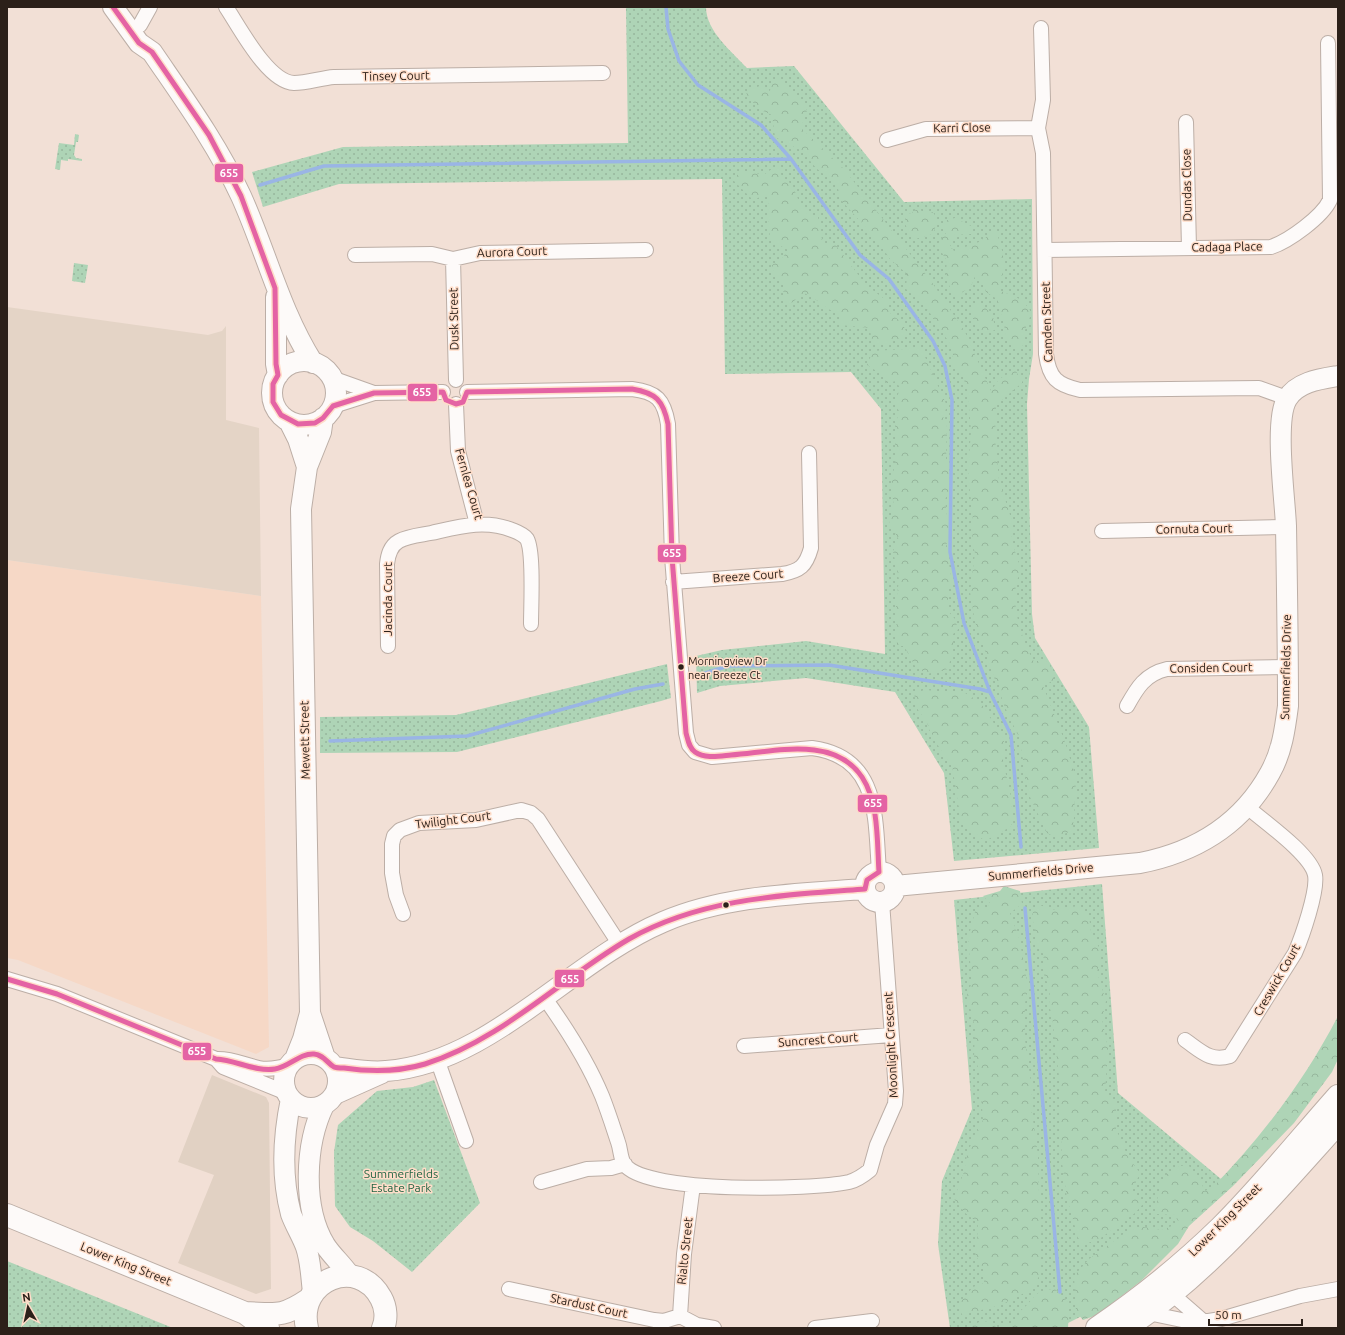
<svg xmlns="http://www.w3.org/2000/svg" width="1345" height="1335" viewBox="0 0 1345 1335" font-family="Ubuntu,sans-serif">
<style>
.commercial{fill:#e1d1c3}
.built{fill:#f6d8c6}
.medical{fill:#e4d4c6}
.green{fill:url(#green-dots)}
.forest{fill:url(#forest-crowns)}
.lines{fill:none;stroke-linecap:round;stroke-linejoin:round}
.stream{stroke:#9ab5e5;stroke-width:3.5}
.street-casing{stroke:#bcaea6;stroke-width:16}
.secondary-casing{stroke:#bcaea6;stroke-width:22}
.primary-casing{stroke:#bcaea6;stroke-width:24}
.street{stroke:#fdfaf9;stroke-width:14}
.secondary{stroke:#fdfaf9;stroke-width:20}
.primary{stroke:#fdfaf9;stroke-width:22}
.bus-1-casing{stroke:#ffddc9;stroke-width:8}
.bus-1{stroke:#e463a4;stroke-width:5}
.bus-dot{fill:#2c2019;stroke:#ffddc9;stroke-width:1.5}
.labels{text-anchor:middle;stroke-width:3;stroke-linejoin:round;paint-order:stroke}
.bus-label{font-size:11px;fill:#2c2019;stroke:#ffddc9;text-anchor:start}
.street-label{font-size:12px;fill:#2c2019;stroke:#ffddc9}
.park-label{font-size:12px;fill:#216543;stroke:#ffddc9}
.line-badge{stroke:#ffddc9;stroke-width:1.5}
.badge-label{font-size:11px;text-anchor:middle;font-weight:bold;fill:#fff}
</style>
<defs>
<pattern id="green-dots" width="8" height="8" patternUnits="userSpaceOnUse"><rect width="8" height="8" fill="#aed4b6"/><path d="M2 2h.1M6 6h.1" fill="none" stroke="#96b69c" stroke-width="1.8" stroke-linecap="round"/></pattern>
<pattern id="forest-crowns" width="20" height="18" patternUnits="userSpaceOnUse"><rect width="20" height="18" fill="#aed4b6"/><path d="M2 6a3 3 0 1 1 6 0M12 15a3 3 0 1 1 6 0" fill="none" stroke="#96b69c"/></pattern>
</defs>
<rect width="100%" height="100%" fill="#f2e0d6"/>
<path class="commercial" d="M 212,1075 L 266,1097 L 269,1103 L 271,1289 L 256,1294 L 178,1263 L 214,1175 L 178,1162 Z"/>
<path class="built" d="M 7,560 L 261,596 L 269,1047 L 256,1054 L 18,960 L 7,958 Z"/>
<path class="medical" d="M 7,307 L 208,335 L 222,331 L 226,326 L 226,420 L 259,428 L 261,596 L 7,560 Z"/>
<path class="green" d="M 626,7 L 706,7 C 706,31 732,52 747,68 L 794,66 L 904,202 L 1032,199 L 1033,354 L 1029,379 L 1027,404 L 1032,614 L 1035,638 L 1089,727 L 1099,848 L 954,861 L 944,773 L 895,692 L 806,678 L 720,686 L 697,693 L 696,656 L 722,650 L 806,641 L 885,654 L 881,409 L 851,372 L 725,374 L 722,179 L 339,184 L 263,207 L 252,172 L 343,147 L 628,143 Z
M 75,134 L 79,135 L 78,142 L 76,142 L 74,155 L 76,158 L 82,159 L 82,161 L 68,159 L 68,161 L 61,160 L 60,170 L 55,169 L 59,143 L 74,145 Z
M 74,263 L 88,265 L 85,283 L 72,281 Z
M 667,664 L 671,698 L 661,701 L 457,752 L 320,753 L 320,717 L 456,715 Z
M 1102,884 L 1118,1093 L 1221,1179 L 1166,1255 L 1080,1317 L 1058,1328 L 950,1328 L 938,1244 L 942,1181 L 972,1109 L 954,900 Z
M 434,1080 L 480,1203 L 412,1272 L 373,1241 L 350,1227 L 335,1206 L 334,1152 L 338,1125 L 377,1091 L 413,1087 Z
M 7,1261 L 173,1328 L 7,1328 Z"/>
<path class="forest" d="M 778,80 L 796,96 L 807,110 L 801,128 L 844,169 L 931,281 L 965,332 L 991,391 L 999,379 L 1015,370 L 1023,382 L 996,405 L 995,438 L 999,480 L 1012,521 L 1011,535 L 1017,559 L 1022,569 C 1020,574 1017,579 1016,584 C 1012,611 1022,639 1034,662 L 1045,659 L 1050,665 L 1054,680 L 1043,686 L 1065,742 L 1076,778 L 1074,818 L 1072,831 L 1055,837 L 1047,833 L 1029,795 L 1019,737 L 1002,701 L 1001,687 L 995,680 L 975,622 L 970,592 L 975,553 L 972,543 L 973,521 L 968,472 L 971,431 L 968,393 L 962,373 L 955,369 L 952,360 L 954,350 L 926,307 L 906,289 L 907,274 L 890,259 L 878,241 L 841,200 L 837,185 L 816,168 L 802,151 L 775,137 L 772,115 L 759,109 L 746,94 L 756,85 L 770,91 L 771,83 Z
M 773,168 L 780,169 L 782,179 L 792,184 L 798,199 L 808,215 L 818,217 L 820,233 L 824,245 L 834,243 L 866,285 L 887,301 L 889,312 L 902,323 L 908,335 L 889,343 L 877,343 L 871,338 L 870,328 L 841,325 L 838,314 C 825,309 817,298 804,293 L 789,305 L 784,303 L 783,281 L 774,275 L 772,265 L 781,260 L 788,250 L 770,240 C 770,225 765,212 770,198 L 765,195 L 753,200 L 733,180 L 740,172 L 765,174 Z
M 919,209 L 923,212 L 933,212 C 938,220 936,226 933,234 L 915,239 C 906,232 905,225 905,214 L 912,213 L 914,210 Z
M 955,218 L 971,226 L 971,234 L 954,235 L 950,245 L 954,251 L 979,242 L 996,231 C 1005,257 1006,262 999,290 L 1022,300 L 1030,310 L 1030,317 L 1025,330 L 1024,344 L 1017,351 L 1005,336 C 1006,323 999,312 997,299 L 986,292 L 983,282 L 976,274 L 971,286 L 956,297 C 947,284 945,277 947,261 L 937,245 L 946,233 L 944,221 Z
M 981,303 L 993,316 L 995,330 L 985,333 C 976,326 971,318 971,306 Z
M 921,348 L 947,406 L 943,417 L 947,422 L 946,460 L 951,484 L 945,500 L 949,531 L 946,547 L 952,581 L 948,592 L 948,611 L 955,619 L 958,630 L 953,634 L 953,649 L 948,669 L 927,674 L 915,666 L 904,646 L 897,646 L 896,603 L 899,580 L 893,551 L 899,540 L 889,522 L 894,506 L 891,488 L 895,462 L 895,425 L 899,413 L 896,401 L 900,388 L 896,381 L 887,383 L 881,374 L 867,365 L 873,351 Z
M 924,690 L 965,693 L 980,702 L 1004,739 L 1003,761 L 1011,797 L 1012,826 L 985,841 L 961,822 L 952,765 L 940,749 L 929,729 L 927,722 L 918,710 L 914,694 Z
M 1004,886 L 1020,891 L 1022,904 L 1010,913 L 1019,938 L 1028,986 L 1025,1003 L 1025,1040 L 1031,1083 L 1032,1113 L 1038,1156 L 1041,1271 L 1034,1288 L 1001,1305 L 962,1315 L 959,1304 L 973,1287 L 984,1283 L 984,1270 L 975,1254 L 977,1241 L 978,1223 L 964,1212 L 954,1199 L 964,1172 L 967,1155 L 974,1136 L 983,1120 L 979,1069 L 974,1058 L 975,1027 L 967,995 L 972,982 L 968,939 L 976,908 L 988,907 L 990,903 L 983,896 L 1000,891 Z
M 1037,903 L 1050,910 L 1079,906 L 1089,916 L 1091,932 L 1102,953 L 1097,972 L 1106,1001 L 1102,1019 L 1108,1048 L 1105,1092 L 1116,1103 L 1116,1129 L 1128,1157 L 1140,1173 L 1132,1191 L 1143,1204 L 1135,1213 L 1098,1240 L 1080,1245 L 1067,1198 L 1062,1163 L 1059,1077 L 1052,1015 L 1049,1006 L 1050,990 L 1043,972 L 1045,965 L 1042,949 L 1037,945 L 1032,915 Z
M 1338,1016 L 1338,1059 L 1332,1072 L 1294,1123 L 1233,1186 L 1189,1226 L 1178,1244 L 1141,1281 L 1097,1315 L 1083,1320 L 1076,1312 L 1074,1276 L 1089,1259 L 1129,1230 L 1144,1227 L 1162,1230 L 1179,1223 L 1175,1215 L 1157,1214 C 1156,1192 1162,1166 1188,1165 L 1201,1180 L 1204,1191 L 1211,1189 C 1261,1138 1305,1080 1338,1016 Z
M 1055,1289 L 1067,1301 L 1069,1310 L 1068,1328 L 969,1328 L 979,1322 L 990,1321 L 997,1328 L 1019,1320 L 1019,1312 C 1036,1300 1031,1290 1055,1289 Z"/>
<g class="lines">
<path class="stream" d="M 666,7 L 668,29 L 679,61 L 698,85 L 761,125 L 791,159 L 860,255 L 889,279 L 933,341 L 945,366 L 952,400 L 950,552 L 964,623 L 990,692 L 1011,735 L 1021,847
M 260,185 L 324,166 L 791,159
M 702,674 L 728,666 L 829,665 L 980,689 L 990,692
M 330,741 L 467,736 L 635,689 L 663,684
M 1025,908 L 1060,1292"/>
<g class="street-casing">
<path id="street" d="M 226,7 C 240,28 268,82 294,83 C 307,83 321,78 334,77 L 603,73
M 140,25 L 150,7
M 1041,28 L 1043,100 L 1038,128 L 1043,153 L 1046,354 C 1049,378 1057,385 1080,390 L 1259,388 L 1287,398
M 1186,122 L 1189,248
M 887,140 L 926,129 L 1038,128
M 1045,250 L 1271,247 C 1289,241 1322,217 1330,200 L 1328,43
M 355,255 L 432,254 L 453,259 L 480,253 L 646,250
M 453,259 L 456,380
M 332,378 L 374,393 L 443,392
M 467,392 L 632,389 C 657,392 664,400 668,424 L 672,557 L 686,733 L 689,745 L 695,752 L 712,757 L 812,748 C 880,757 875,818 879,872
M 456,404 L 458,451 L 477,524
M 333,406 L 374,393
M 1102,531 L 1286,527
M 673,582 L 782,574 C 800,571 806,566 811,548 L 809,453
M 388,646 L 387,564 C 388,555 390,546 399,541 C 408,536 421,535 431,533 C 458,527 484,519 512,530 C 517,532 523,534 527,539 C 534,552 531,606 531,624
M 1127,706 C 1137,688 1145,674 1167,669 L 1288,667
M 403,914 L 396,895 L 392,873 L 392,844 L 394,836 L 400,830 L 419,823 L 476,820 L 521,810 L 531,813 L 538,819 L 620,945
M 7,979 L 57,994 L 216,1059 C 232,1058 244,1065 259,1068 C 269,1070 279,1068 290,1065
M 544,997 C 567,1029 587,1060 602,1096 C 608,1111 613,1127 618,1142 C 621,1150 620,1159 625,1165 C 648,1194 812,1190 849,1182 C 857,1180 864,1175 870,1170 L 877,1145 L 895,1104 L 896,1091 L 882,902
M 1185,1040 C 1201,1051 1210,1062 1230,1056 L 1295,953 C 1302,937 1318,891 1315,875 C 1311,854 1263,821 1246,806
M 744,1046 L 891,1035
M 216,1059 L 223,1067 L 287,1093
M 437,1059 L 466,1141
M 541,1182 L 587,1169 L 611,1168 L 625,1164
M 509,1289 L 654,1320 L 664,1321 L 680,1316 L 697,1325 L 714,1328
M 1164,1294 L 1172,1294 L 1203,1321
M 1148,1313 L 1196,1323 L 1221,1319 L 1300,1296 L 1338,1289
M 680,1316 L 684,1254 L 693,1185
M 815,1328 L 872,1321"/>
</g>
<g class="secondary-casing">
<path id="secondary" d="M 113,7 L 139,43 L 152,52 C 184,99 217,144 241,196 C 266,251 280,311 313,363
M 276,297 L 276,364 L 278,375
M272 393a32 32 0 1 1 64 0a32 32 0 1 1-64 0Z
M 289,421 L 298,439 L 307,467
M865 887a15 15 0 1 1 30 0a15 15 0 1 1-30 0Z
M 895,886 L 1140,863 C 1196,852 1242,824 1270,773 C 1282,752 1285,729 1288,706 C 1288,646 1287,586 1286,526 C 1285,499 1274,420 1287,399 C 1297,382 1320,379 1338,376
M 310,1013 L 325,1058
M284 1081a27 27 0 1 1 54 0a27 27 0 1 1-54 0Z
M 295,1059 L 303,1039 L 310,1013 L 301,509 L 307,467 L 321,432 L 323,418
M 334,1067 C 351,1069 369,1073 386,1071 C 489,1064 571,961 663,922 C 726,895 798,894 865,889
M 335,1094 L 382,1073
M 291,1099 C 283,1137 281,1176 291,1214 C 295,1225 302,1236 306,1247 C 311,1262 311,1277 313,1292
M 324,1105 C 305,1144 302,1207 325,1245 C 332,1256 343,1265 350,1276"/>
</g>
<g class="primary-casing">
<path id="primary" d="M 7,1215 L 245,1313 L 261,1325 L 268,1328
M 245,1313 C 276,1314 281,1318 308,1300
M 307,1328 C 296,1280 358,1255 381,1298 C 386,1307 387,1319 383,1328
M 1097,1328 C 1141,1298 1182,1265 1220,1228 C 1262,1186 1299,1140 1338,1096
M 1126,1328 C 1209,1272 1272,1196 1338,1123"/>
</g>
<use href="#street" class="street"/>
<use href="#secondary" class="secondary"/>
<use href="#primary" class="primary"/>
<g class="bus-1-casing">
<path id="bus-1" d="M 7,979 L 57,994 L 216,1059 C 236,1060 255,1072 275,1069 C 289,1067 300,1053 314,1054 C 324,1055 326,1062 334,1067 C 336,1068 342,1068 344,1068 C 371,1072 398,1072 425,1064 C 502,1040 560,979 629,939 C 702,898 784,895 865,889 L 867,880 L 879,872 C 877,842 879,803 862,777 C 834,735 773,752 731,755 C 720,756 705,759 695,752 C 689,748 688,740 686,733 L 672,557 L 668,424 C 663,400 656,393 632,389 L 467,392 L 463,402 L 456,404 L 446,400 L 443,392 L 374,393 L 333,406 L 323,418 L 315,423 L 298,424 L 281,415 L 273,402 L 273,384 L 278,375 L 276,364 L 275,288 L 241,196 L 209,135 L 152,52 L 139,43 L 113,7"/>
</g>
<use href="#bus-1" class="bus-1"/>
</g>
<g class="bus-dot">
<circle cx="681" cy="667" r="3.5"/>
<circle cx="726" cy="905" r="3.5"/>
</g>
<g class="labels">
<g class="bus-label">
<text x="688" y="665">Morningview Dr<tspan x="688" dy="14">near Breeze Ct</tspan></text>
</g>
<g class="street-label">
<text transform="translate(396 76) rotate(-1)" y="4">Tinsey Court</text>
<text transform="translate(962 128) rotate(-1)" y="4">Karri Close</text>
<text transform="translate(1187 185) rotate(-91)" y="4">Dundas Close</text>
<text transform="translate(1227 247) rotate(-1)" y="4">Cadaga Place</text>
<text transform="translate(512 252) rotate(-2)" y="4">Aurora Court</text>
<text transform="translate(454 319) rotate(-91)" y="4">Dusk Street</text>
<text transform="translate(1047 322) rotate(-92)" y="4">Camden Street</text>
<text transform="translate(469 484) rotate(74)" y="4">Fernlea Court</text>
<text transform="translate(1194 529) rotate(-1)" y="4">Cornuta Court</text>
<text transform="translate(748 576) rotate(-4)" y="4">Breeze Court</text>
<text transform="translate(388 599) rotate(-90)" y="4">Jacinda Court</text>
<text transform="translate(1286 667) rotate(-89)" y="4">Summerfields Drive</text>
<text transform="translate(1211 668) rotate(-1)" y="4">Considen Court</text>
<text transform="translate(305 740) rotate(-91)" y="4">Mewett Street</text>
<text transform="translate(453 820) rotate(-7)" y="4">Twilight Court</text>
<text transform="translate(1041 872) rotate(-5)" y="4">Summerfields Drive</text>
<text transform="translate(1277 980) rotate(-60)" y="4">Creswick Court</text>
<text transform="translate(818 1040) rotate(-4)" y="4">Suncrest Court</text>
<text transform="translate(891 1045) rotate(-93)" y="4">Moonlight Crescent</text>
<text transform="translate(1225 1220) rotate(-45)" y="4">Lower King Street</text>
<text transform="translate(685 1251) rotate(-84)" y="4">Rialto Street</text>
<text transform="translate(126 1264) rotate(22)" y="4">Lower King Street</text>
<text transform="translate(589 1306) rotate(12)" y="4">Stardust Court</text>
</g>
<g class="park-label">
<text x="401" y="1178">Summerfields<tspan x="401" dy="14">Estate Park</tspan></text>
</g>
</g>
<g class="line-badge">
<rect x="214" y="163" width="30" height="20" rx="4" fill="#e463a4"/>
<rect x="407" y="383" width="31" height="19" rx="4" fill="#e463a4"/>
<rect x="657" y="544" width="30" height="19" rx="4" fill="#e463a4"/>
<rect x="857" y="794" width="31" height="19" rx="4" fill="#e463a4"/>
<rect x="554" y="969" width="31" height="19" rx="4" fill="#e463a4"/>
<rect x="182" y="1042" width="30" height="19" rx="4" fill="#e463a4"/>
</g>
<g class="badge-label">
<text x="229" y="177">655</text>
<text x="422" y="396">655</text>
<text x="672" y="557">655</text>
<text x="873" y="807">655</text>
<text x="570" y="983">655</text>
<text x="197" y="1055">655</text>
</g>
<rect width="1345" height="1335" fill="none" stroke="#2c2019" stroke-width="16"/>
<g transform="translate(28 1307) rotate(351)" stroke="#ffddc9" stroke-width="3" paint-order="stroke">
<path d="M0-3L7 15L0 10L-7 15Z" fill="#2c2019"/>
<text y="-6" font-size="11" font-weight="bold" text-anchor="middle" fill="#2c2019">N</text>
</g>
<path d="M1209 1319v6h93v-6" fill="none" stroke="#2c2019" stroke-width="2"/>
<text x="1215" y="1319" font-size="12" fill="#2c2019" stroke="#ffddc9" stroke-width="3" paint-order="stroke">50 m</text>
</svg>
